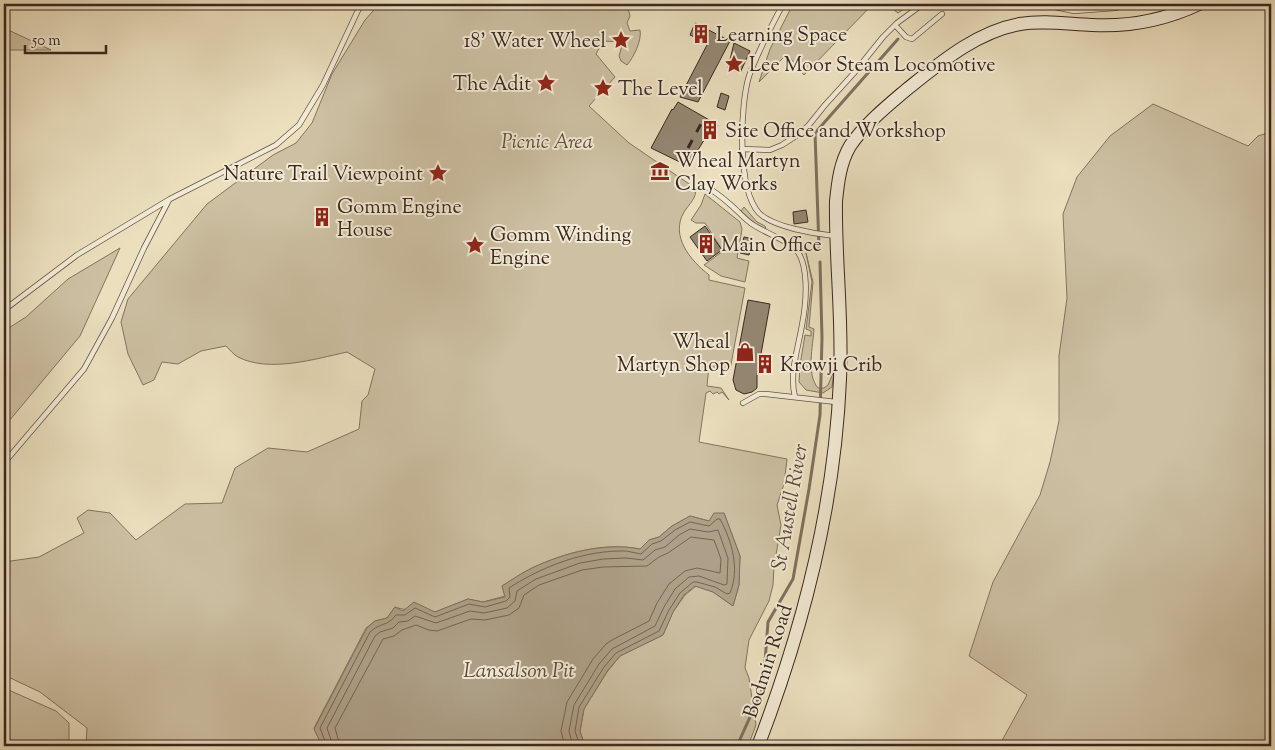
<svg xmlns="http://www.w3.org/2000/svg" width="1275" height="750" viewBox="0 0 1275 750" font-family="'Sorts Mill Goudy',serif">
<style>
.green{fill:#cdc0a3;stroke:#827461}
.water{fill:#aea088;stroke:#7f705e}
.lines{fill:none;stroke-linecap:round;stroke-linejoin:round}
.shore{stroke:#736454;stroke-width:1}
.stream{stroke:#7f705e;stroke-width:3}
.building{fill:#958772;stroke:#38271f}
.service-casing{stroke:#655547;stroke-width:6}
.secondary-casing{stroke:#38271f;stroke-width:14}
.service{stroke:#f2ead5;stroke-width:4.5}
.secondary{stroke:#f2ead5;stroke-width:12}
.rail{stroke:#38271f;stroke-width:3;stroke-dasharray:9 9;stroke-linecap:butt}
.labels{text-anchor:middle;stroke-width:4;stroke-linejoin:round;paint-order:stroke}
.poi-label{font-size:20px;fill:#38271f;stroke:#f2ead5;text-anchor:start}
.park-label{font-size:20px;font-style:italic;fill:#5d4d40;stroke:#f2ead5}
.street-label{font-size:20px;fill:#38271f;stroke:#f2ead5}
.water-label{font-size:21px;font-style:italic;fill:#5b4b3e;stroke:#f2ead5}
</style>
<rect width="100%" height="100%" fill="#ebdfbe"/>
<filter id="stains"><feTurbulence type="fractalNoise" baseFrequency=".004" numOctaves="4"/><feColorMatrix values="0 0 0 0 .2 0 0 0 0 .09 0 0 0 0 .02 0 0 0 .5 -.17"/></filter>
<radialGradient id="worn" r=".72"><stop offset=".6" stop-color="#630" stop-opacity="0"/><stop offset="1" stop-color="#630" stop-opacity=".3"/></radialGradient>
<path class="green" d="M 379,4 L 627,4 L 630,16 L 627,23 L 630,31 L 640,30 C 642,40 634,57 627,65 L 621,61 L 619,56 L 623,42 L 603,41 L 596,54 L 615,77 L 589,106 L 629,143 L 695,188 C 698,197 689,204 684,212 C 670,236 690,260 709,275 L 709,280 L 745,288 L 730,370 L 709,366 L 707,386 L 721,388 L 729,400 L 722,392 L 719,394 L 717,392 L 713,394 L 710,391 L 706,393 L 699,442 L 787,459 L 784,484 L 777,505 L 781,525 L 774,567 L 773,585 L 769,601 L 749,640 L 745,668 L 749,678 L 756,725 L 748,746 L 585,746 L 580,731 L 584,709 L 607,672 L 620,656 L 663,635 L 673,612 L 685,595 L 696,586 L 713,592 L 733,606 L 739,585 L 740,556 L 724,513 L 709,521 L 690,516 L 672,526 L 659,537 L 649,540 L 640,549 C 604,542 564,553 532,568 C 522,573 512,580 502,586 L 505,596 L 483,602 L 468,599 L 435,612 C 420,605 409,613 395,607 L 387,618 L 375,621 L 366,628 L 314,728 L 322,746 L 86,746 L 87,728 L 40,692 L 4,675 L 4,562 L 39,557 L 84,533 L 77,518 L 88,510 L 110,513 L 136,540 L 185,504 L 222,503 L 235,468 L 268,448 L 307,452 L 359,429 L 362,401 L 368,395 L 375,369 L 347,352 C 315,359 269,373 238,357 C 234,355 230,350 226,346 L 201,351 L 178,364 L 162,362 L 154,380 L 143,385 L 128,354 L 121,322 L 128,299 L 207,204 L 273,155 L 296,143 L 312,123 L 332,74 L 365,20 Z
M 793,4 L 873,4 L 804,75 L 787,54 L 759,82 L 770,49 Z
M 886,4 L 911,4 L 898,13 Z
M 4,28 L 51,50 L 4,50 Z
M 1153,104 L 1248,146 L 1258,136 L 1271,132 L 1271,746 L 999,746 L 1027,695 L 969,656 L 993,582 L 1040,495 L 1050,462 L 1059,421 L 1059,356 L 1067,298 L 1063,214 L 1077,177 L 1110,136 Z
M 705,194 L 740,222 L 742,229 L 737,258 L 749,261 L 745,282 L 721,276 L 704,265 L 723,251 L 705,223 L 696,223 L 691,220 L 701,205 Z
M 744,207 L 757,222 L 765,226 L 766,229 L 755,225 L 742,214 L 741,211 Z
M 120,248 L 80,336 L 4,427 L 4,331 L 26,317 L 68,279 Z
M 806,253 L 813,282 L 809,327 L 814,329 C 813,346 806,374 818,388 L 824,388 L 828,385 L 834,371 L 832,387 L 823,393 L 806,390 L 799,382 L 800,365 L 805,335 L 811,336 L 811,331 L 806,329 L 812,282 Z
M 4,688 L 56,711 L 69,723 L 69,746 L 4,746 Z"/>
<path class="water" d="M 714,513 L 724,513 L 740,556 L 739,585 L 733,606 L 713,592 L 695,586 L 684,595 L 673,612 L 663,635 L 620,656 L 608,670 L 584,709 L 580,731 L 585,746 L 322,746 L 314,729 L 367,628 L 375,621 L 387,618 L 395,607 L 403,611 L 414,602 L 435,612 L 468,599 L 483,602 L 505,597 L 502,586 C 512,580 521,573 532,568 C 564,553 604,542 640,549 L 649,540 L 659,537 L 672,526 L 690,516 L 709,521 Z"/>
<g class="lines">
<path class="shore" d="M 327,746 L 320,728 L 370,632 C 381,622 387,627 396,615 L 405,615 L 415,608 L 435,617 L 469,604 L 485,607 L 506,601 L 510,597 L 509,588 C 543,566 585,550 626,551 C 631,552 636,553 641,554 L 652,544 L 661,541 L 675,530 L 690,522 L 709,526 L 717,519 L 720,519 C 732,541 740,569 730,593 L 727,594 L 715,587 L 697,582 L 693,582 L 680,593 L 669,610 L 659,631 L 616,653 L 604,667 L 579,707 L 575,731 L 580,746
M 333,746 L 327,728 L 375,636 L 380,632 L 393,628 L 399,622 L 408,621 L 415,616 L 436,623 L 470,611 L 484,613 L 507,608 L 515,601 L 517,591 L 536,579 L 580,563 L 603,559 L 626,558 L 643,560 L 655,550 L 665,547 L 679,535 L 690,529 L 708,532 L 718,530 L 728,558 L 727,584 L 724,585 L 699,576 L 689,577 L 675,589 L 664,607 L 655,626 L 612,649 L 599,664 L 574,705 L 569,731 L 573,746
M 340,746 L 335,728 L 383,639 L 394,636 L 402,630 L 416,625 L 429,630 L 437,631 L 471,619 L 485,620 L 509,615 L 519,608 L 524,595 L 539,585 L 582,570 L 603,567 L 647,566 L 659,557 L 668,553 L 691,537 L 714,540 L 721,559 L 720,573 L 697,568 L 685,571 L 669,584 L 657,603 L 649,621 L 612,640 L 606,644 L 593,659 L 567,702 L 561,731 L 565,746"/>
<path class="stream" d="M 819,248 L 815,133 L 898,39
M 737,746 L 763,688 L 768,622 L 793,579 L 809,489 L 820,415 L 822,338 L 820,262"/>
</g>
<path class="building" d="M 695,23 L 730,41 L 698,102 L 680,97 L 708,43 L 690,35 Z
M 734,43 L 750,51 L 740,73 L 728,68 Z
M 721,93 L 729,96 L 725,110 L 717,107 Z
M 678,102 L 718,125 L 711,140 L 706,137 L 688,166 L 651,148 L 672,109 L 673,110 Z
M 322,209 L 329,220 L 321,225 L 314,214 Z
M 806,210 L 808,222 L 794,224 L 793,212 Z
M 705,226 L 722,250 L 707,261 L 690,237 Z
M 744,237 L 753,239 L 749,255 L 740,253 Z
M 748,300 L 770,304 L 757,376 L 757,388 L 752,392 L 744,394 L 736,390 L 733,380 Z"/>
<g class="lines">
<g class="service-casing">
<path id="service" d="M 783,4 C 771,27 758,51 749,76 C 740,105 737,189 759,213 C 773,227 815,234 835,236
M 1041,4 L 1074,11 L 1115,8 L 1129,4
M 895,25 L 906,37 L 912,39 L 942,14
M 742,149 L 770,150 L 782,145 L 799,134 L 808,126 L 825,105 L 854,73 L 883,37 L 897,23 L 923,4
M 704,185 C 714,191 723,198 732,206 C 739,212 746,221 755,226 C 767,233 780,238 792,246 C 811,259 806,305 802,325 C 798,349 789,374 795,397
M 4,310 L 77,255 L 170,199 L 276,145 L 299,125 L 323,85 L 361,4
M 743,403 L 759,394 L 766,394 L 836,402
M 4,463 L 84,369 L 112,318 L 144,248 L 169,200"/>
</g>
<g class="secondary-casing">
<path id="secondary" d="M 758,746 C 803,629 835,504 840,379 C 843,319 835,260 836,201 C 838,182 840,163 850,146 C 865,124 886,107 906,90 C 940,63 976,32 1020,24 C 1044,20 1068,24 1092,25 C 1129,27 1165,20 1199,4"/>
</g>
<use href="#service" class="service"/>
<use href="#secondary" class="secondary"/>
<path class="rail" d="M 688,148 L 702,122"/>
</g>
<defs>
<g id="building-bare" transform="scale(1.5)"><path d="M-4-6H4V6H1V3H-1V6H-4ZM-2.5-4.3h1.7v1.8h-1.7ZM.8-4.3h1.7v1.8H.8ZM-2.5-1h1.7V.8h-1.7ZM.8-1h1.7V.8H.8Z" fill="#8f2418" stroke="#f2ead5" stroke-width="2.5" paint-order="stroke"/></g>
<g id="sight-bare" transform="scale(1.5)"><path d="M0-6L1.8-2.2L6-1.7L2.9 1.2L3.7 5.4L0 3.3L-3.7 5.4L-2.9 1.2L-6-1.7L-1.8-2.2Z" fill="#8f2418" stroke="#f2ead5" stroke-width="2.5" paint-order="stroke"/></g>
<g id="museum-bare" transform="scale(1.5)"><path d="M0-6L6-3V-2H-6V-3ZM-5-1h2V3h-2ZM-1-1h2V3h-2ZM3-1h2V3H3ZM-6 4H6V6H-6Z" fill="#8f2418" stroke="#f2ead5" stroke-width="2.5" paint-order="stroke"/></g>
<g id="shop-bare" transform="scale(1.5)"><path d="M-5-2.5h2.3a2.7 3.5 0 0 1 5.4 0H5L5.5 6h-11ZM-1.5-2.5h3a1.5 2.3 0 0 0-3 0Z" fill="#8f2418" stroke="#f2ead5" stroke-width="2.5" paint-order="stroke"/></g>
</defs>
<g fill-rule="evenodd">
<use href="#building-bare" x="701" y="34"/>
<use href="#sight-bare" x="621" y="40"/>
<use href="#sight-bare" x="734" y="64"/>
<use href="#sight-bare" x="546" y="83"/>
<use href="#sight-bare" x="603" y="88"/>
<use href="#building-bare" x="710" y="130"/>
<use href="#museum-bare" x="660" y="171"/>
<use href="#sight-bare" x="438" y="173"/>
<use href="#building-bare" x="322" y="217"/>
<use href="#building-bare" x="706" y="244"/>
<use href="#sight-bare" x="475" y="245"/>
<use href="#shop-bare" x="745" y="352"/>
<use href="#building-bare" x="765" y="364"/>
</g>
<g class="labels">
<g class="poi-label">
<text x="716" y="41">Learning Space</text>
<text x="606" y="47" text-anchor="end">18' Water Wheel</text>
<text x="749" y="71">Lee Moor Steam Locomotive</text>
<text x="531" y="90" text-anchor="end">The Adit</text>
<text x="618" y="95">The Level</text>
<text x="725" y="137">Site Office and Workshop</text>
<text x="675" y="167">Wheal Martyn<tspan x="675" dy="23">Clay Works</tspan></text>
<text x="423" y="180" text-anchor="end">Nature Trail Viewpoint</text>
<text x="337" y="213">Gomm Engine<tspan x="337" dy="23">House</tspan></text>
<text x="490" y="241">Gomm Winding<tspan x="490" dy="23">Engine</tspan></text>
<text x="721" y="251">Main Office</text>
<text x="730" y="348" text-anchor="end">Wheal<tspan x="730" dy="23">Martyn Shop</tspan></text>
<text x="780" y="371">Krowji Crib</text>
</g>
<g class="park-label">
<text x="547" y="148">Picnic Area</text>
</g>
<g class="street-label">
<text transform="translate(767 661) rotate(-72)" y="7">Bodmin Road</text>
</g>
<g class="water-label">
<text transform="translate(789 507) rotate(-80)" y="7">St Austell River</text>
<text x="519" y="677">Lansalson Pit</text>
</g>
</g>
<rect width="1275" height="750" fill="none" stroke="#ebdfbe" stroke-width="20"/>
<rect x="5" y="5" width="1265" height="740" fill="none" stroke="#38271f" stroke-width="2.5"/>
<rect x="10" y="10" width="1255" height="730" fill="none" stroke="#38271f"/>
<path d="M25 45v8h81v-8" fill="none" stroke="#38271f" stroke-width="2.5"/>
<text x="32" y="45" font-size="15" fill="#38271f" stroke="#f2ead5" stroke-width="4" paint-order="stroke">50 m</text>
<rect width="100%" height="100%" filter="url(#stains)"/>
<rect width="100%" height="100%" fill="url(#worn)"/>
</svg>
